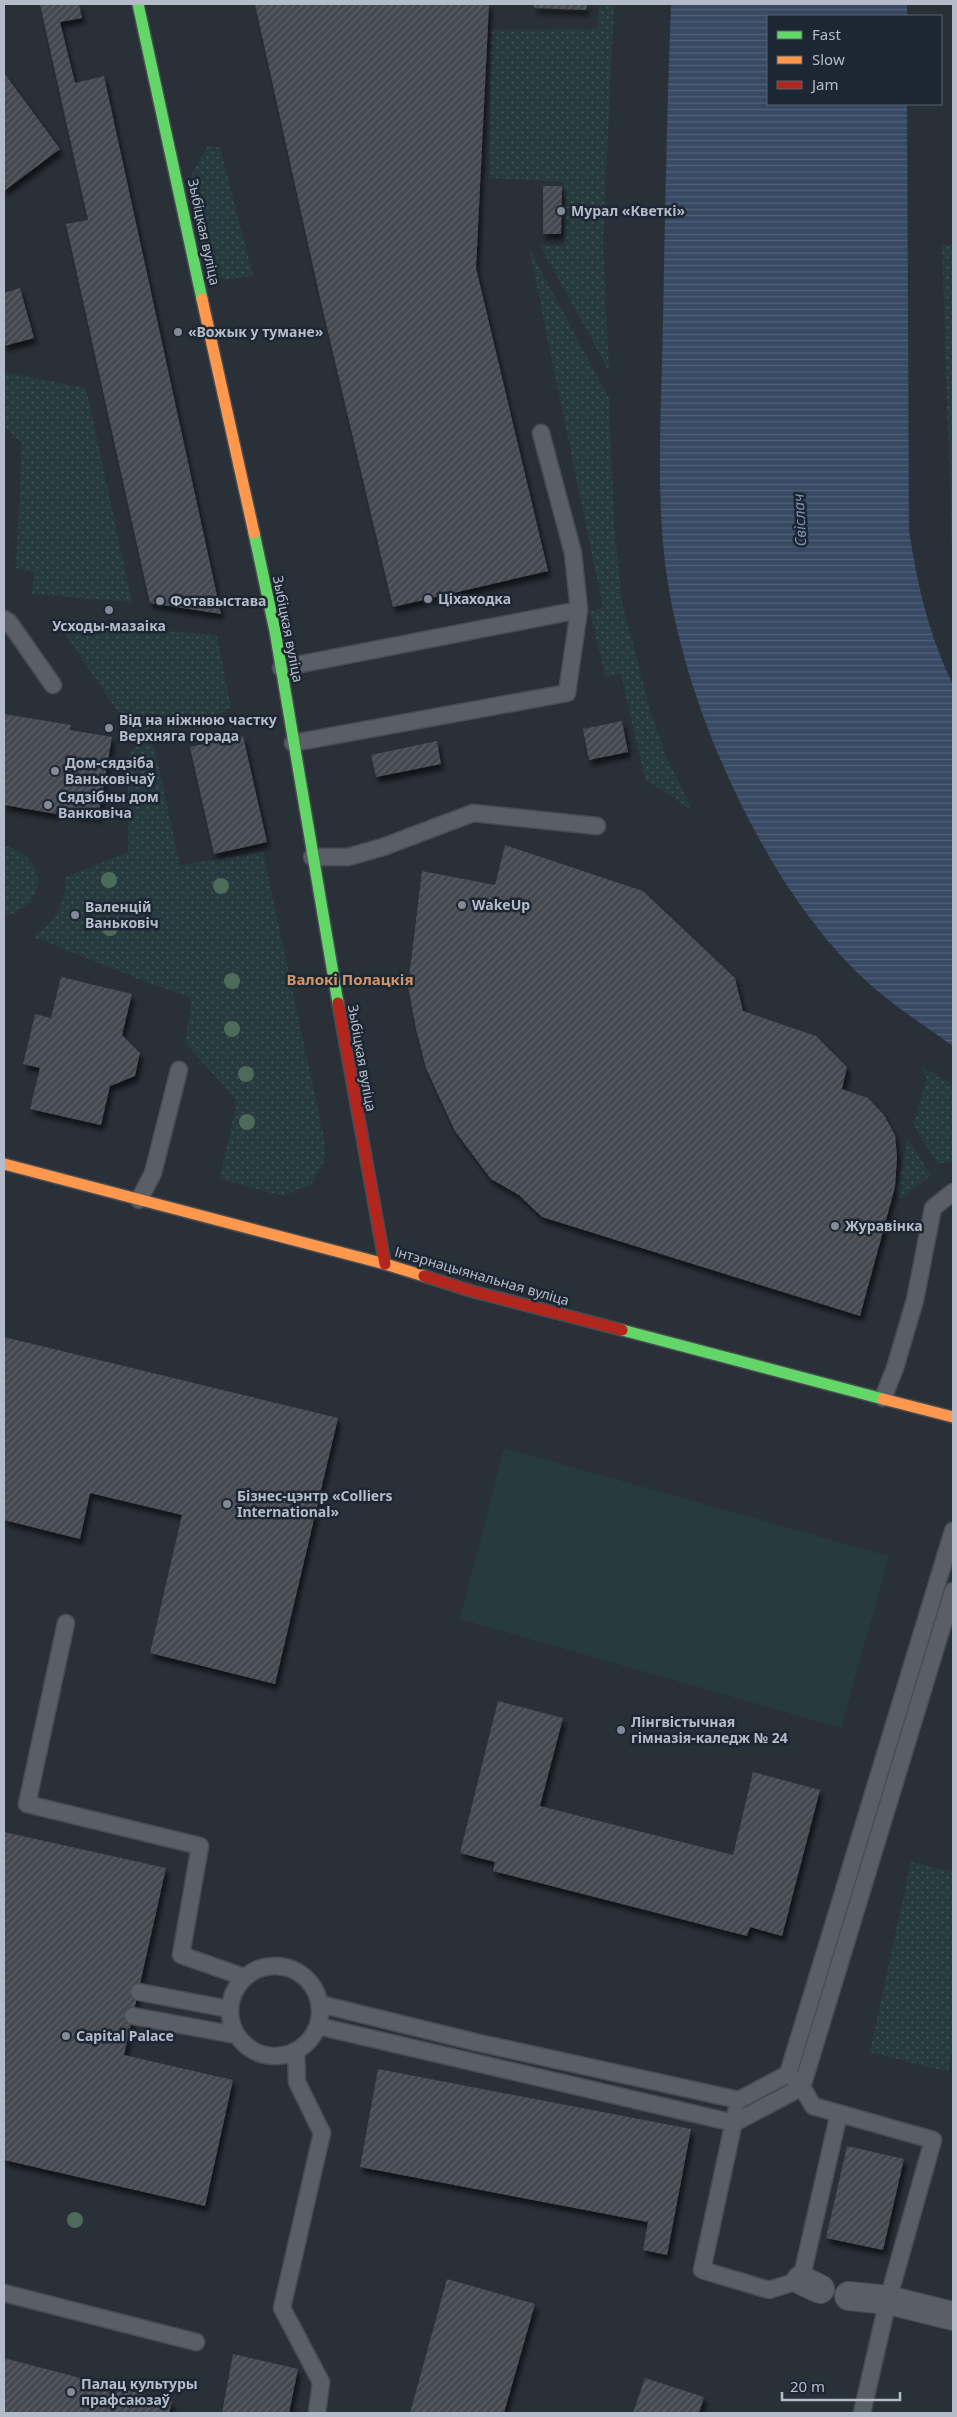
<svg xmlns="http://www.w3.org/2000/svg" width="957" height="2417" viewBox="0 0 957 2417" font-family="'Noto Sans',sans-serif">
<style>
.green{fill:url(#green-dots)}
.pitch{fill:#273a3e}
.water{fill:url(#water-rules)}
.building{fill:url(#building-hatch);filter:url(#shadow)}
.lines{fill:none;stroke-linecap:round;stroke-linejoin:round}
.lane-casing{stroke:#484c53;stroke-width:19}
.street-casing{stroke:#484c53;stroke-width:30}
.fast-casing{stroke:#484c53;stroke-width:14}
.slow-casing{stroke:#484c53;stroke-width:14}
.jam-casing{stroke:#484c53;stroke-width:14}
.lane{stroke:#5a5e66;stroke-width:16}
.street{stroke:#5a5e66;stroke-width:28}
.fast{stroke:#63d668;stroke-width:11}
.slow{stroke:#ff974d;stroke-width:11}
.jam{stroke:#b3261e;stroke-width:11}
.tree{fill:#4e6a5a}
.poi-dot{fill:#848b96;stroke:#1d2633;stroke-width:2}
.labels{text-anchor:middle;stroke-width:5;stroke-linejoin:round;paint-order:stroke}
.poi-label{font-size:14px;font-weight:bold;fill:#b4bcc9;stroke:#1d2633;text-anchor:start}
.street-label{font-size:14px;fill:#b4bcc9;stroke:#1d2633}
.water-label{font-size:15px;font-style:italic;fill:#7c92b1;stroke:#1d2633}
.neighbourhood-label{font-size:15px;font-weight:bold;fill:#d59563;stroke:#1d2633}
</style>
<defs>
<pattern id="green-dots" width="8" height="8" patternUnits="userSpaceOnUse" patternTransform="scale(1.25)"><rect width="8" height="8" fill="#273a3e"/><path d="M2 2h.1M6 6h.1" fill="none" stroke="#445559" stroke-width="1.8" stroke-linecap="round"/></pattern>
<pattern id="water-rules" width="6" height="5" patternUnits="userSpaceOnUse" patternTransform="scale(1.25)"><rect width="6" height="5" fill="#384963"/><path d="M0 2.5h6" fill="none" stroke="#526178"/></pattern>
<pattern id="building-hatch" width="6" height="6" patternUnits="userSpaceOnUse" patternTransform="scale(1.25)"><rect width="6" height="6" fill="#444950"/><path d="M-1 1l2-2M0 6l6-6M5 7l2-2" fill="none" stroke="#5d6168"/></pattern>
<filter id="shadow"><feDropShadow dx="3" dy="5.5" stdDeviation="2.5" flood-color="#0009"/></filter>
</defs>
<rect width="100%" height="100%" fill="#2a3038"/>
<path class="green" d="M 599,4 L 614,4 L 603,240 L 609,371 L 540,245 L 564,245 L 564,182 L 489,178 L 491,30 L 598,29 Z
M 208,146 L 220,147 L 253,276 L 226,280 L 219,277 L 208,267 L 187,183 Z
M 942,245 L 953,245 L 953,560 L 952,557 Z
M 529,248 L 609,398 L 614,525 L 622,602 L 652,716 L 667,758 L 693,811 L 645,779 L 621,674 L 605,677 L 590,611 L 603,608 Z
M 4,372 L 86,388 L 132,602 L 32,594 L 34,572 L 16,568 L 22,443 L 4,426 Z
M 58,623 L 217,635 L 231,707 L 212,718 L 149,728 L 133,734 Z
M 140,740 L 154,745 L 180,865 L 263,852 L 324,1138 L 325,1159 L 311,1185 L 282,1196 L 220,1179 L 237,1100 L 185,1043 L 192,998 L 146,982 L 34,937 C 56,920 65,904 66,877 L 128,852 L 128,757 Z
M 7,846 C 50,859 47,908 4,916 L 4,847 Z
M 921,1066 L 953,1085 L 953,1161 L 938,1164 L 913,1124 L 927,1079 Z
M 908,1139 L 931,1175 L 900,1199 L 896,1194 Z
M 911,1862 L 953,1872 L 953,2047 L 948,2072 L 870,2052 Z"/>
<path class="pitch" d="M 504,1448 L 889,1556 L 841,1728 L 460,1619 Z"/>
<path class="water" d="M 671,4 L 907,4 L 907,16 L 768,16 L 768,104 L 907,104 L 909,530 C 918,588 928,632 953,685 L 953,1046 C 922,1024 889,1003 862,977 C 763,883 684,705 666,570 C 655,487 662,402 663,319 C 665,214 667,109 671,4 Z"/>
<path class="building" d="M 40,4 L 79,4 L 82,18 L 60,22 L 75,83 L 104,76 L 221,614 L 150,603 L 66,224 L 88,220 Z
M 255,4 L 489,4 L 476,268 L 548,571 L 393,607 L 321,302 Z
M 534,4 L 587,4 L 586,10 L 534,8 Z
M 4,73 L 60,149 L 4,191 Z
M 543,186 L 562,186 L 561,234 L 543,234 Z
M 20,288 L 34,338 L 4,346 L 4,293 Z
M 4,714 L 71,725 L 70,730 L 112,737 L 98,818 L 95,815 L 81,815 L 57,809 L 56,814 L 4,805 Z
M 622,721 L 628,752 L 589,760 L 583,729 Z
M 243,736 L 267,842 L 214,854 L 190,747 Z
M 437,741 L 441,764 L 376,777 L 371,755 Z
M 505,845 L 643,891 L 735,978 L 743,1011 L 816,1036 L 847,1067 L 842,1089 L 868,1098 L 884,1115 L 895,1135 L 897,1157 L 895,1187 L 860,1316 L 542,1217 L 519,1195 L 491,1179 L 455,1131 L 426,1068 L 416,1029 L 408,986 L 422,871 L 495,885 Z
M 61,977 L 132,994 L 122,1035 L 140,1053 L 135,1076 L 110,1086 L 101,1125 L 30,1109 L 40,1068 L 23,1064 L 28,1044 L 35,1014 L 51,1018 Z
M 4,1337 L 338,1418 L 275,1684 L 150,1653 L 182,1515 L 90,1493 L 80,1539 L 4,1520 Z
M 498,1701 L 563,1718 L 540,1806 L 733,1855 L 753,1772 L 820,1790 L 782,1936 L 750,1927 L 747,1936 L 493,1871 L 495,1862 L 460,1853 Z
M 4,1832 L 166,1868 L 124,2055 L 233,2080 L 205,2206 L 4,2160 Z
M 378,2069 L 691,2129 L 667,2255 L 643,2250 L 648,2222 L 360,2167 Z
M 847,2146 L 904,2159 L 883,2250 L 826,2238 Z
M 447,2279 L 535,2304 L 504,2413 L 410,2413 Z
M 233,2354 L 298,2369 L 289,2413 L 222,2413 Z
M 4,2358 L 172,2402 L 169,2413 L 4,2413 Z
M 645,2378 L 704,2397 L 699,2413 L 633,2413 Z"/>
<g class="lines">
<g class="lane-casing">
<path id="lane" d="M 541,433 L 573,553 L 579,610
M 4,619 L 9,622 L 53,685
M 281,668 L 579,610 L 567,693 L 293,743
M 312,857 L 348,857 L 383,847 L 473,813 L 597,826
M 139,1200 L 153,1173 L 179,1070
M 883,1398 L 895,1368 L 915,1300 L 933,1208 L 953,1192
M 66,1623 L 27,1804 L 200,1846 L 181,1955 L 244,1977
M230 2011a45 45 0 1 1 90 0a45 45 0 1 1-90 0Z
M 139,1992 L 229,2009
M 320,2004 L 475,2042 L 739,2100 L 788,2074 L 953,1531
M 133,2016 L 236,2035
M 318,2026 L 734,2123 L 802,2087 L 953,1591
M 296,2052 L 297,2082 L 322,2133 L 282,2308 L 321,2382 L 317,2413
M 794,2079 L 802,2087 L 813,2106 L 933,2140 L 888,2300 L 862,2413
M 736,2112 L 702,2270 L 769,2290 L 801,2280 L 839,2113
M 4,2293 L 196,2342"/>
</g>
<g class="street-casing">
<path id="street" d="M 801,2280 L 820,2289
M 849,2296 L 888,2300 L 953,2316"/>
</g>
<g class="fast-casing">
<path id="fast" d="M 138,4 L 202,299
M 254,533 L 275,631 L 338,1003
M 622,1330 L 883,1399"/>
</g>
<g class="slow-casing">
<path id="slow" d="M 202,299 L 254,533
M 4,1164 L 385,1264 L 424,1276
M 883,1399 L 953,1417"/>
</g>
<g class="jam-casing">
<path id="jam" d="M 338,1003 L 385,1264
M 424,1276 L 471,1291 L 622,1330"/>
</g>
<use href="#lane" class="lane"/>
<use href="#street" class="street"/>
<use href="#fast" class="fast"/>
<use href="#slow" class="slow"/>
<use href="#jam" class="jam"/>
</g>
<g class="tree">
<circle cx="109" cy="880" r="8"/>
<circle cx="221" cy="886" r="8"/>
<circle cx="110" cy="928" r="8"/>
<circle cx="232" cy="981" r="8"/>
<circle cx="232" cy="1029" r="8"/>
<circle cx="246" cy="1074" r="8"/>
<circle cx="247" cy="1122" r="8"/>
<circle cx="75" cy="2220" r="8"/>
</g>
<g class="poi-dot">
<circle cx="561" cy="211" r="5"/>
<circle cx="178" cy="332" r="5"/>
<circle cx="428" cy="599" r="5"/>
<circle cx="160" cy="601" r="5"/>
<circle cx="109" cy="610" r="5"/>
<circle cx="109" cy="728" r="5"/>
<circle cx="55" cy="771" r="5"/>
<circle cx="48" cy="805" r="5"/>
<circle cx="462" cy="905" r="5"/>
<circle cx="75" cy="915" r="5"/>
<circle cx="835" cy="1226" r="5"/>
<circle cx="227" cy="1504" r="5"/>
<circle cx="621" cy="1730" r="5"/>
<circle cx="66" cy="2036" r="5"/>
<circle cx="71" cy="2392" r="5"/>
</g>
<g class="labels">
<g class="poi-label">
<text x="571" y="216">Мурал «Кветкі»</text>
<text x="188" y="337">«Вожык у тумане»</text>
<text x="438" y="604">Ціхаходка</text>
<text x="170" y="606">Фотавыстава</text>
<text x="109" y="631" text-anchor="middle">Усходы-мазаіка</text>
<text x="119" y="725">Від на ніжнюю частку<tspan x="119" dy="16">Верхняга горада</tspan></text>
<text x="65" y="768">Дом-сядзіба<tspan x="65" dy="16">Ваньковічаў</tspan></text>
<text x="58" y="802">Сядзібны дом<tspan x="58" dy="16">Ванковіча</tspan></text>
<text x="472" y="910">WakeUp</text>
<text x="85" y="912">Валенцій<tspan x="85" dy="16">Ваньковіч</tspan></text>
<text x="845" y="1231">Журавінка</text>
<text x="237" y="1501">Бізнес-цэнтр «Colliers<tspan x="237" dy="16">International»</tspan></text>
<text x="631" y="1727">Лінгвістычная<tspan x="631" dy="16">гімназія-каледж № 24</tspan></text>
<text x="76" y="2041">Capital Palace</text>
<text x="81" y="2389">Палац культуры<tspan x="81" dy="16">прафсаюзаў</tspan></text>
</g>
<g class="street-label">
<text transform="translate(204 232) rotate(78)" y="5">Зыбіцкая вуліца</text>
<text transform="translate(288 629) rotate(79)" y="5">Зыбіцкая вуліца</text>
<text transform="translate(362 1058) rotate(80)" y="5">Зыбіцкая вуліца</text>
<text transform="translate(482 1276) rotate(16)" y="5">Інтэрнацыянальная вуліца</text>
</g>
<g class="water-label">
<text transform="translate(800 520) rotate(-93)" y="5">Свіслач</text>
</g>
<g class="neighbourhood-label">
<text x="350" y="985">Валокі Полацкія</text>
</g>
</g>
<rect width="957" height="2417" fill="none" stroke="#b4bcc9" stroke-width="10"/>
<rect x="767" y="15" width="175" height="90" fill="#1d2633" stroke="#59626f"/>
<rect x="777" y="31" width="25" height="8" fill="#63d668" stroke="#59626f"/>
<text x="812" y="40" font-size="15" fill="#b4bcc9">Fast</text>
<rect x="777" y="56" width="25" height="8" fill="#ff974d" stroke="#59626f"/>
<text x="812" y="65" font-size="15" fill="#b4bcc9">Slow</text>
<rect x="777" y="81" width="25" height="8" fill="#b3261e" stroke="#59626f"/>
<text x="812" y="90" font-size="15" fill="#b4bcc9">Jam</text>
<path d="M782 2392v8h118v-8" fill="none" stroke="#b4bcc9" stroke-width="2.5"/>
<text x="790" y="2392" font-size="15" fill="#b4bcc9" stroke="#1d2633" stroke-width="4" paint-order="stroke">20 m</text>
</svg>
